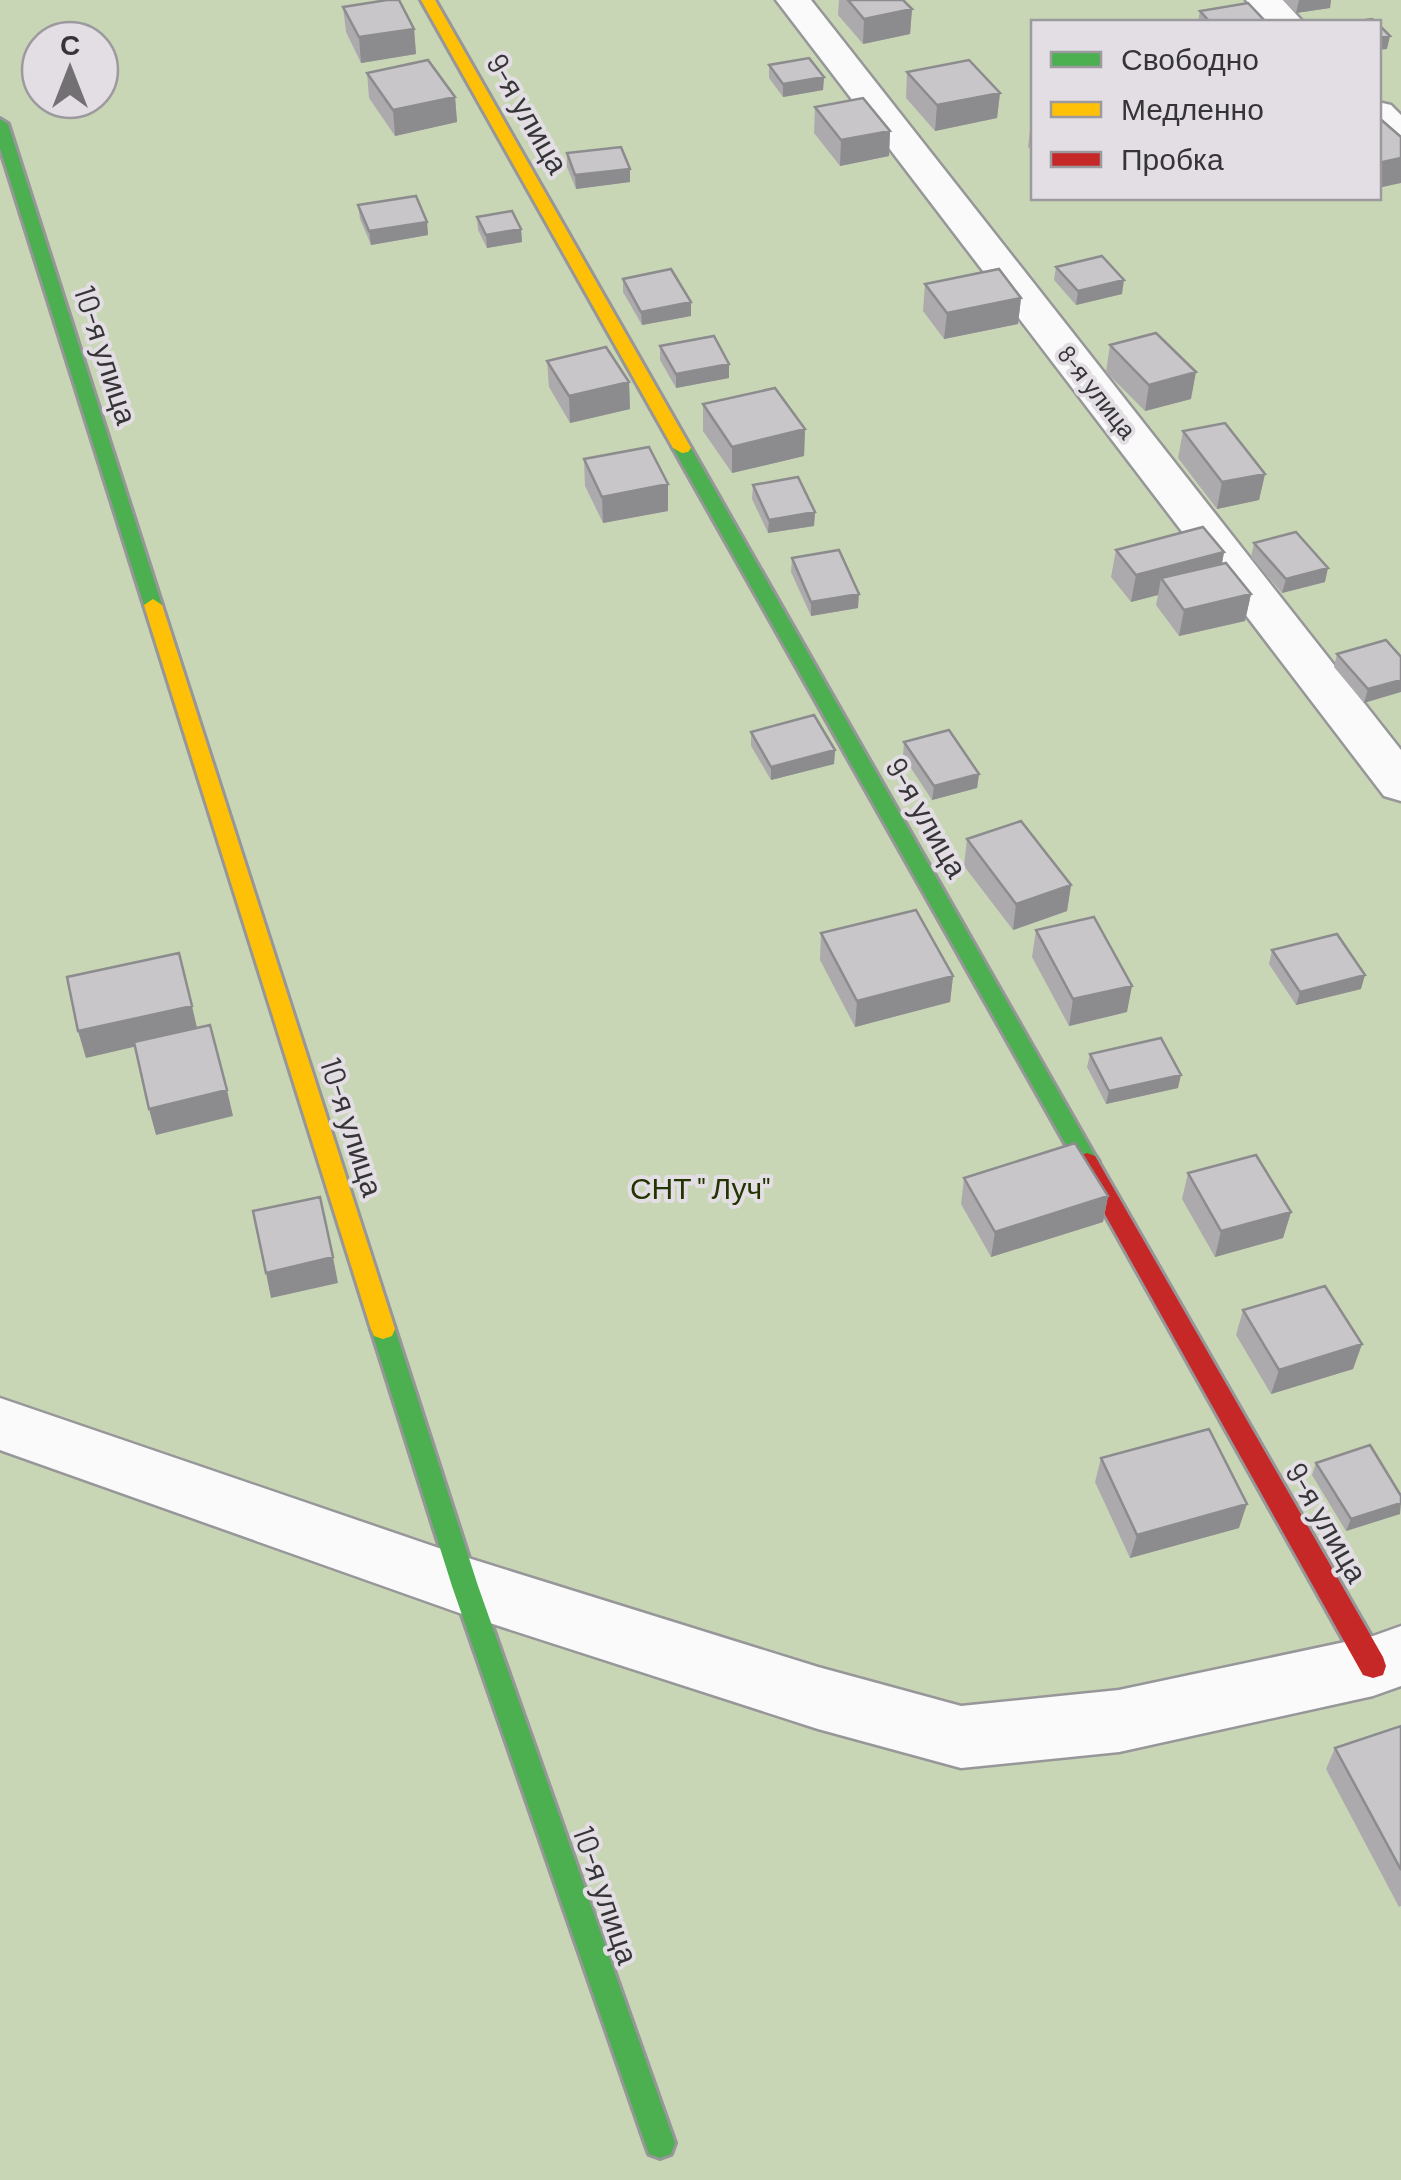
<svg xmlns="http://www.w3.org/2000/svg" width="1401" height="2180" viewBox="0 0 1401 2180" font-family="Barlow,sans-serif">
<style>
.green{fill:#c8d6b6;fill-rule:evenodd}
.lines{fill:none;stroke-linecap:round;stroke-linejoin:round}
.street-casing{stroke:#979699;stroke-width:5}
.fast-casing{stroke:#979699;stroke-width:6}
.slow-casing{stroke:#979699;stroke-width:6}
.jam-casing{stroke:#979699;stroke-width:6}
.street{fill:#fafafb;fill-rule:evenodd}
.fast{fill:#4caf50;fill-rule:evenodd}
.slow{fill:#ffc107;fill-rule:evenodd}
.jam{fill:#c62828;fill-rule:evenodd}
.wall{fill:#acaaad}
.shaded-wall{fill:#8c8b8d}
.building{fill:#c8c6c9;stroke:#8c8b8d;stroke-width:2.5}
.labels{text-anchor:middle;stroke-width:8;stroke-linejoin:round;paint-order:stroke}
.far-street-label{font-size:25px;fill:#363437;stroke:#e2dee4}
.street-label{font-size:30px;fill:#363437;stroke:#e2dee4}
.park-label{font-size:30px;fill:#233400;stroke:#e2dee4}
</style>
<rect width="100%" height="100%" fill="#e1dfe3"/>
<path class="green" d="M 0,0 L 1401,0 L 1401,2180 L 0,2180 ZM 1034,22 L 1378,22 L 1378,198 L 1034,198 ZM 40,40 L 100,40 L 100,100 L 40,100 Z"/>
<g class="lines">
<g class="street-casing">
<path id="street" d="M 776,0 L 811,0 L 1401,750 L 1401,801 L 1384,796 Z
M 1246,0 L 1283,0 L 1303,22 L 1266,22 Z
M 1378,102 L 1391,105 L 1401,115 L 1401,146 L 1388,143 L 1378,134 Z
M 0,1398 L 465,1557 L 818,1667 L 961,1706 L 1119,1690 L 1373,1636 L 1401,1626 L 1401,1686 L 1373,1696 L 1119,1752 L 961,1768 L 818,1729 L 465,1615 L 0,1450 Z"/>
</g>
<g class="fast-casing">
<path id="fast" d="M 0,119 L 8,124 L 162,605 L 160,609 L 146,609 L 144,605 L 0,148 Z
M 682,443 L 691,448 L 1095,1156 L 1099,1162 L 1095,1168 L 1079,1168 L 673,448 Z
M 383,1319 L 392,1322 L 395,1329 L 478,1586 L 675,2143 L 671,2154 L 660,2158 L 649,2154 L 645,2143 L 452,1586 L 371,1329 L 374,1322 Z"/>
</g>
<g class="slow-casing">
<path id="slow" d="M 421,0 L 435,0 L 691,448 L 688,452 L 682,453 L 673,448 Z
M 153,599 L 162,605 L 395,1329 L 392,1336 L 383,1339 L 374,1336 L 371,1329 L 144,605 Z"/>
</g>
<g class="jam-casing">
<path id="jam" d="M 1087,1153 L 1095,1156 L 1383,1657 L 1386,1666 L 1383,1675 L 1373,1678 L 1363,1675 L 1079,1168 L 1075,1162 L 1079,1156 Z"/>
</g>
<use href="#street" class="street"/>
<use href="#fast" class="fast"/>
<use href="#slow" class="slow"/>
<use href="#jam" class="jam"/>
</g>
<path class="wall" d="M 839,0 L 903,0 L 912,9 L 910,34 L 863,44 L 838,15 Z
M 1283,0 L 1331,0 L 1330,8 L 1296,13 Z
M 343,7 L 414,29 L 416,54 L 361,63 L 346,32 Z
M 1200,11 L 1266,22 L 1198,22 Z
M 769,65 L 824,77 L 823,90 L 783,97 L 769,78 Z
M 907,72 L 1000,93 L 997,118 L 935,131 L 906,98 Z
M 367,73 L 455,97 L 457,122 L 395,136 L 369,98 Z
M 815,107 L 890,131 L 889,156 L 840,166 L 814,133 Z
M 1031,121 L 1034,121 L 1034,153 L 1028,147 Z
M 567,153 L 630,169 L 630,182 L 576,189 L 567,167 Z
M 358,205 L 427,222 L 428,235 L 371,245 L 360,219 Z
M 477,217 L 521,229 L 522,242 L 487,248 L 478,230 Z
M 1056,267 L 1122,294 L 1076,305 L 1054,280 Z
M 623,279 L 691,302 L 691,316 L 642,325 L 623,292 Z
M 925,284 L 1021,298 L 1018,324 L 944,339 L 923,311 Z
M 1110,345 L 1191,399 L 1145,411 L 1106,372 Z
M 660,346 L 729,378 L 676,388 L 660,360 Z
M 547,361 L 629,382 L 630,409 L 570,423 L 549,387 Z
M 703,404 L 805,429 L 804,456 L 732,473 L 703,431 Z
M 1183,431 L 1265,474 L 1259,500 L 1217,509 L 1178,458 Z
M 584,459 L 668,484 L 668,511 L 603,523 L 585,486 Z
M 753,485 L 815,512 L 814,526 L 768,533 L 752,499 Z
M 1254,543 L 1325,582 L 1282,593 L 1251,557 Z
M 1116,550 L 1224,552 L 1222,564 L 1251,594 L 1245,621 L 1179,636 L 1156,605 L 1158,595 L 1131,602 L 1111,577 Z
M 792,558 L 858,608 L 811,616 L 791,572 Z
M 1386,640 L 1364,703 L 1334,667 L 1337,654 Z
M 751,732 L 835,750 L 834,764 L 771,780 L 751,746 Z
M 904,742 L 979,774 L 977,788 L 932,800 L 903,756 Z
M 967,839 L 1071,885 L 1067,911 L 1013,930 L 964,866 Z
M 1036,930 L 1127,1012 L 1069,1026 L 1032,957 Z
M 821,933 L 953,976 L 950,1002 L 855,1027 L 820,960 Z
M 1272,950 L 1361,989 L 1296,1005 L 1269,964 Z
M 1090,1054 L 1178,1088 L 1106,1104 L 1087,1067 Z
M 1188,1173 L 1291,1212 L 1283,1238 L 1215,1257 L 1182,1199 Z
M 964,1178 L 1108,1196 L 1103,1222 L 991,1257 L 961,1204 Z
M 1243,1310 L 1362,1344 L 1353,1369 L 1271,1394 L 1236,1335 Z
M 1101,1458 L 1239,1528 L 1130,1558 L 1095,1482 Z
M 1316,1463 L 1400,1514 L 1346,1531 L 1312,1475 Z
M 1401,1726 L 1401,1906 L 1399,1907 L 1326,1769 L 1335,1748 Z"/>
<path class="shaded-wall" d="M 1299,0 L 1331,0 L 1330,8 L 1296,13 Z
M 912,9 L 910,34 L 863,44 L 864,19 Z
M 414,29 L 416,54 L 361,63 L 359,37 Z
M 1390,36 L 1387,49 L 1378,50 L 1378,38 Z
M 824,77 L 823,90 L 783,97 L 783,84 Z
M 1000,93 L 997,118 L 935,131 L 937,105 Z
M 455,97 L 457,122 L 395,136 L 393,110 Z
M 890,131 L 889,156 L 840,166 L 841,140 Z
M 1401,158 L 1401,183 L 1378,188 L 1378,163 Z
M 630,169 L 630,182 L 576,189 L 575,175 Z
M 427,222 L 428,235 L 371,245 L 369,231 Z
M 521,229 L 522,242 L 487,248 L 486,235 Z
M 1124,280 L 1122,294 L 1076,305 L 1078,291 Z
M 1021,298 L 1018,324 L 944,339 L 947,313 Z
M 691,302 L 691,316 L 642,325 L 641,312 Z
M 729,364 L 729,378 L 676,388 L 676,374 Z
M 1196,372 L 1191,399 L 1145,411 L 1149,385 Z
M 629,382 L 630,409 L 570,423 L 569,396 Z
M 805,429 L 804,456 L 732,473 L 732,447 Z
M 1265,474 L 1259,500 L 1217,509 L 1222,482 Z
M 668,484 L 668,511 L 603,523 L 602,497 Z
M 815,512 L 814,526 L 768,533 L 769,520 Z
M 1224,552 L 1219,578 L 1161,578 L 1158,595 L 1131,602 L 1136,575 Z
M 1328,568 L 1325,582 L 1282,593 L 1286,579 Z
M 859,594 L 858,608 L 811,616 L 811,602 Z
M 1251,594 L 1245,621 L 1179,636 L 1184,610 Z
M 1401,680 L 1401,692 L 1364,703 L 1368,689 Z
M 835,750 L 834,764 L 771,780 L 771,767 Z
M 979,774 L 977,788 L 932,800 L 934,786 Z
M 1071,885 L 1067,911 L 1013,930 L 1016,904 Z
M 1365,975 L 1361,989 L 1296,1005 L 1300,992 Z
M 953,976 L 950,1002 L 855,1027 L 857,1001 Z
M 1132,986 L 1127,1012 L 1069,1026 L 1073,999 Z
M 192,1006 L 198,1032 L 86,1058 L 78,1031 Z
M 1181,1075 L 1178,1088 L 1106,1104 L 1109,1091 Z
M 227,1090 L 233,1116 L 156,1135 L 149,1109 Z
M 1108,1196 L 1103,1222 L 991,1257 L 995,1232 Z
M 1291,1212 L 1283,1238 L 1215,1257 L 1221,1231 Z
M 333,1257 L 338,1283 L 271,1298 L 266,1273 Z
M 1362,1344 L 1353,1369 L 1271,1394 L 1279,1370 Z
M 1401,1503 L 1400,1514 L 1346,1531 L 1351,1519 Z
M 1247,1504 L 1239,1528 L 1130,1558 L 1137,1535 Z"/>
<path class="building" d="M 387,0 L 399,0 L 414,29 L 359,37 L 343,7 Z
M 848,0 L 903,0 L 912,9 L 864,19 Z
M 1248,3 L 1266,22 L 1210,22 L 1200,11 Z
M 1372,19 L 1376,22 L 1351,22 Z
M 1378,24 L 1390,36 L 1378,38 Z
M 809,58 L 824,77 L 783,84 L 769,65 Z
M 428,60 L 455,97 L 393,110 L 367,73 Z
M 969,60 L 1000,93 L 937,105 L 907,72 Z
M 863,98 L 890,131 L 841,140 L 815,107 Z
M 1378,117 L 1401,137 L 1401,158 L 1378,163 Z
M 621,147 L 630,169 L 575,175 L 567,153 Z
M 416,196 L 427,222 L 369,231 L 358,205 Z
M 512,211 L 521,229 L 486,235 L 477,217 Z
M 1102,256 L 1124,280 L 1078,291 L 1056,267 Z
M 671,269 L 691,302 L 641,312 L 623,279 Z
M 999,269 L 1021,298 L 947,313 L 925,284 Z
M 1156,333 L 1196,372 L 1149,385 L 1110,345 Z
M 714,336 L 729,364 L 676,374 L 660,346 Z
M 606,347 L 629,382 L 569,396 L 547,361 Z
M 775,388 L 805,429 L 732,447 L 703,404 Z
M 1225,423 L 1265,474 L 1222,482 L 1183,431 Z
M 649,447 L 668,484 L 602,497 L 584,459 Z
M 798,477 L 815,512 L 769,520 L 753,485 Z
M 1203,527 L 1224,552 L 1136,575 L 1116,550 Z
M 1296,532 L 1328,568 L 1286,579 L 1254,543 Z
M 839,550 L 859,594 L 811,602 L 792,558 Z
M 1226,563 L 1251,594 L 1184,610 L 1161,578 Z
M 1386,640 L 1401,657 L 1401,680 L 1368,689 L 1337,654 Z
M 814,715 L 835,750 L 771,767 L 751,732 Z
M 949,730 L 979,774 L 934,786 L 904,742 Z
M 1021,821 L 1071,885 L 1016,904 L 967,839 Z
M 916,910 L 953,976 L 857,1001 L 821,933 Z
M 1094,917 L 1132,986 L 1073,999 L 1036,930 Z
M 1337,934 L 1365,975 L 1300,992 L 1272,950 Z
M 179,953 L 192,1006 L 78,1031 L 67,977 Z
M 210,1025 L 227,1090 L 149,1109 L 134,1042 Z
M 1161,1038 L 1181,1075 L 1109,1091 L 1090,1054 Z
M 1075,1143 L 1108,1196 L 995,1232 L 964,1178 Z
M 1256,1155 L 1291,1212 L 1221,1231 L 1188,1173 Z
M 320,1197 L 333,1257 L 266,1273 L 253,1211 Z
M 1325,1286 L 1362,1344 L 1279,1370 L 1243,1310 Z
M 1209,1429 L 1247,1504 L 1137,1535 L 1101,1458 Z
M 1370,1445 L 1401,1496 L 1401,1503 L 1351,1519 L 1316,1463 Z
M 1401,1726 L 1401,1870 L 1335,1748 Z"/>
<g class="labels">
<g class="far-street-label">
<text transform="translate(1097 392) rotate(52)" y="9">8-я улица</text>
</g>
<g class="street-label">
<text transform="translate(527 114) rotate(60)" y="10">9-я улица</text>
<text transform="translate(105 355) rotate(72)" y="10">10-я улица</text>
<text transform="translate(926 818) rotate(60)" y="10">9-я улица</text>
<text transform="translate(351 1127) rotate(72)" y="10">10-я улица</text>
<text transform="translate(1326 1523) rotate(60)" y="10">9-я улица</text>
<text transform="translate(605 1895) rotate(71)" y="10">10-я улица</text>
</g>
<g class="park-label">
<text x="700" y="1199">СНТ " Луч"</text>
</g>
</g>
<rect x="1031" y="20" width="350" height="180" fill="#e2dee4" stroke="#9d9a9f" stroke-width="2.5"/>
<rect x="1051" y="52" width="50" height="15" fill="#4caf50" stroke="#9d9a9f" stroke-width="2.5"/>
<text x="1121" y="70" font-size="30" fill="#363437">Свободно</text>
<rect x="1051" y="102" width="50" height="15" fill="#ffc107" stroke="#9d9a9f" stroke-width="2.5"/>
<text x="1121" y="120" font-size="30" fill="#363437">Медленно</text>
<rect x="1051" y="152" width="50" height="15" fill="#c62828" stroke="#9d9a9f" stroke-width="2.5"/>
<text x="1121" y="170" font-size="30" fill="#363437">Пробка</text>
<g transform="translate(70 70)"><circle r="48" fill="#e2dee4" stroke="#9d9a9f" stroke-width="2.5"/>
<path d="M0-8L18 38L0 25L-18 38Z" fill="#727073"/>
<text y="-15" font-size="28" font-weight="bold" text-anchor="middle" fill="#363437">С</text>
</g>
</svg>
